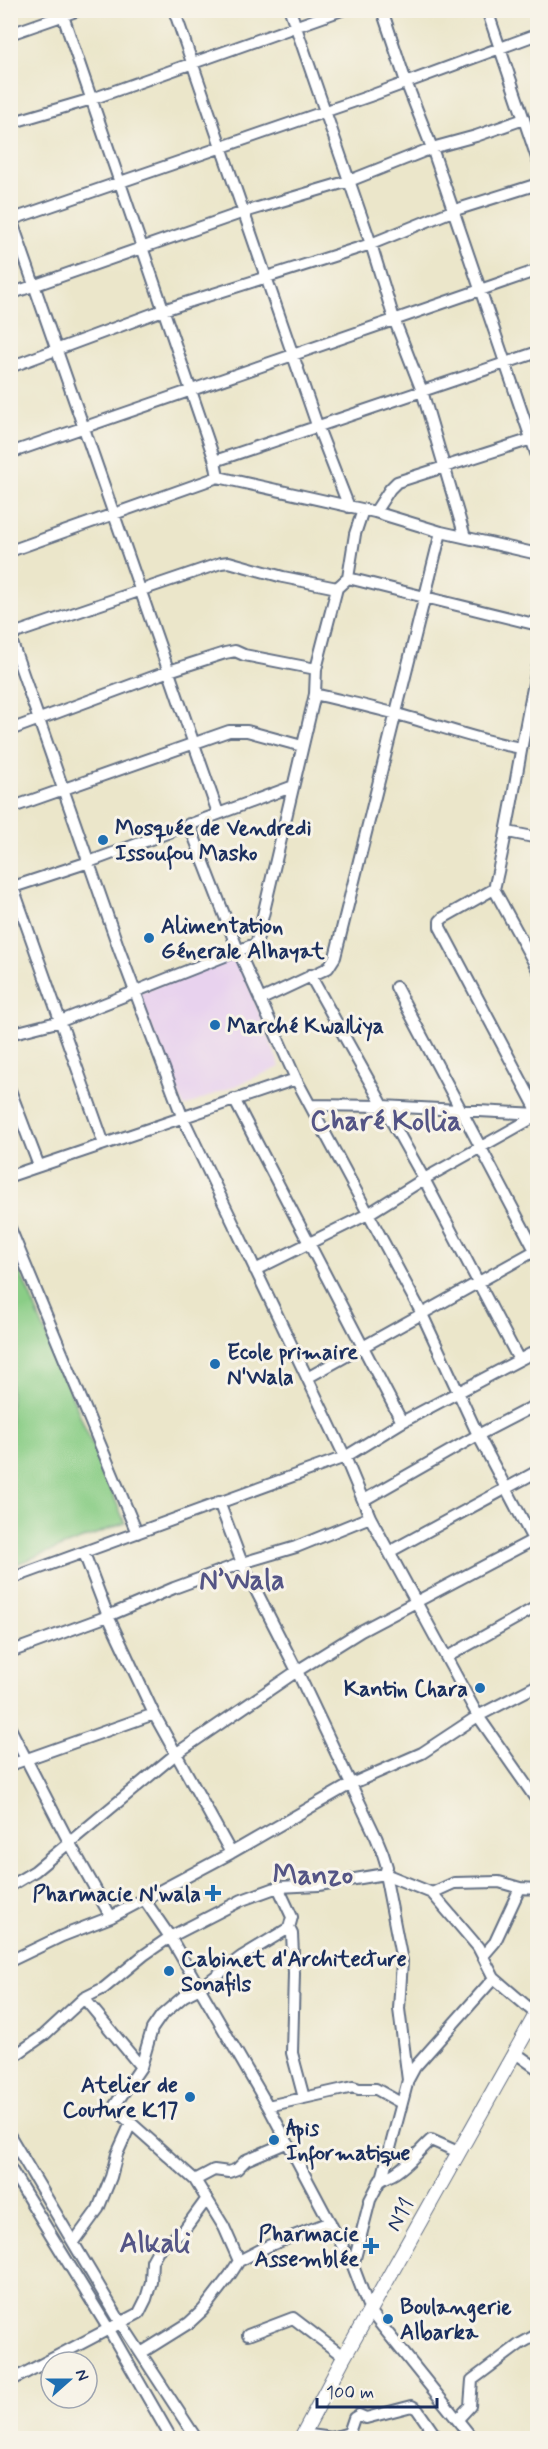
<svg xmlns="http://www.w3.org/2000/svg" width="548" height="2449" viewBox="0 0 548 2449" font-family="Mynerve,sans-serif">
<style>
.built{fill:#e8d2ee}
.green{fill:#8acd86;stroke:#527e72;stroke-width:1.5}
.lines{fill:none;stroke-linecap:round;stroke-linejoin:round}
.minor-casing{stroke:#646f84;stroke-width:14}
.major-casing{stroke:#646f84;stroke-width:16}
.minor{stroke:#fff;stroke-width:10}
.major{stroke:#fff;stroke-width:14}
.poi-dot{fill:#1f6fb2;stroke:#f7f3e8;stroke-width:2}
.labels{text-anchor:middle;stroke-width:6;stroke-linejoin:round;paint-order:stroke}
.poi-label{font-size:22px;font-weight:bold;fill:#1b2f5e;stroke:#f7f3e8;text-anchor:start}
.street-label{font-size:22px;fill:#1b2f5e;stroke:#f7f3e8}
.district-label{font-size:28px;font-weight:bold;fill:#545586;stroke:#f7f3e8}
</style>
<rect width="100%" height="100%" fill="#f7f3e8"/>
<filter id="ink" filterUnits="userSpaceOnUse"><feTurbulence type="fractalNoise" baseFrequency=".0167" numOctaves="2"/><feDisplacementMap in="SourceGraphic" scale="12" xChannelSelector="R" yChannelSelector="G"/><feConvolveMatrix kernelMatrix="1 2 1 2 8 2 1 2 1" color-interpolation-filters="sRGB"/></filter>
<filter id="wash" filterUnits="userSpaceOnUse"><feTurbulence type="fractalNoise" baseFrequency=".008" numOctaves="4" result="noise"/><feDisplacementMap in="SourceGraphic" scale="24" xChannelSelector="R" yChannelSelector="G"/><feGaussianBlur stdDeviation="1.35" result="paint"/><feColorMatrix in="noise" values="0 0 0 0 0 0 0 0 0 0 0 0 0 0 0 0 0 1.4 0 .05"/><feComposite in="paint" operator="in"/></filter>
<g filter="url(#wash)">
<rect width="100%" height="100%" fill="#ebe6ca"/>
<path class="built" d="M 237,956 L 280,1067 L 184,1107 L 138,993 Z"/>
<path class="green" d="M 11,1250 L 125,1523 L 11,1566 L 10,1566 Z"/>
</g>
<g filter="url(#ink)">
<g class="lines">
<g class="minor-casing">
<path id="minor" d="M 61,10 L 215,461 L 218,477
M 174,10 L 317,425 L 349,507
M 290,10 L 371,244 L 394,319 L 422,391 L 465,537
M 382,10 L 406,82 L 432,148 L 538,459
M 487,10 L 538,161
M 10,34 L 79,10
M 10,123 L 92,99 L 342,10
M 10,216 L 218,813
M 10,220 L 370,96 L 538,34
M 10,294 L 244,212 L 349,181 L 432,148 L 476,136 L 524,119
M 10,367 L 163,310 L 371,244 L 452,211 L 538,184
M 10,453 L 538,270
M 215,461 L 538,352
M 375,512 L 390,489 L 397,482 L 538,437
M 10,551 L 218,477 L 375,512 L 441,532 L 538,554
M 348,578 L 538,625
M 10,635 L 221,563 L 229,562 L 283,577 L 337,588
M 10,637 L 119,949 L 182,1116 L 345,1457 L 370,1517 L 478,1716 L 538,1802
M 538,665 C 521,739 512,815 494,889 L 538,970
M 315,694 C 343,701 372,707 400,715 C 441,726 479,741 521,748
M 10,730 L 169,671 L 225,653 L 235,651 L 244,655 L 316,669
M 10,808 L 229,731 L 247,731 L 302,746
M 189,824 L 238,950 L 296,1079 L 421,1312 L 478,1435 L 538,1549
M 508,832 L 538,838
M 10,879 L 104,1144
M 10,888 L 89,862 L 291,787
M 494,889 L 443,918 L 440,921 L 440,927 L 538,1112
M 310,975 L 424,1179 L 519,1360
M 396,987 L 538,1256
M 260,1000 L 328,968 L 335,957 L 441,532
M 10,1034 L 61,1021 L 255,944 L 257,941 L 315,694 L 316,669 L 337,588 L 348,578 L 355,534 L 363,510
M 10,1090 L 39,1166
M 234,1099 L 402,1422
M 311,1105 L 382,1106 L 538,1114
M 10,1176 L 296,1079
M 10,1228 L 137,1533
M 255,1270 L 368,1214 L 424,1179 L 538,1115
M 307,1378 L 538,1249
M 364,1500 L 478,1435 L 538,1404
M 219,1502 L 242,1563 L 297,1671 L 376,1837 L 383,1854 L 387,1867 L 385,1874 L 402,1961 L 399,2009 L 408,2080 L 383,2175 L 370,2200 L 353,2266
M 389,1552 L 538,1471
M 84,1553 L 108,1616 L 154,1714 L 231,1853
M 10,1579 L 345,1457 L 402,1422 L 538,1350
M 10,1652 L 108,1616 L 174,1588 L 242,1563 L 296,1547 L 370,1517
M 447,1657 L 538,1606
M 10,1728 L 69,1842 L 111,1917
M 10,1765 L 154,1714
M 10,1886 L 35,1871 L 177,1753 L 297,1671 L 361,1631 L 537,1538
M 432,1893 L 454,1883 L 499,1882 L 520,1888 L 538,1889
M 144,1899 L 170,1937 L 268,2106 L 353,2266 L 370,2311 L 472,2438
M 289,1928 L 292,1934 L 294,1973 L 292,2053 L 304,2098
M 483,1956 L 495,1942 L 520,1888
M 10,1961 L 62,1936 L 111,1917 L 231,1853 L 351,1784 L 422,1753 L 478,1716 L 538,1685
M 84,1998 L 141,2067
M 514,2052 L 538,2069
M 10,2059 L 44,2035 L 84,1998 L 104,1988 L 144,1955 L 170,1937 L 242,1900 L 278,1887 L 319,1885 L 385,1874 L 432,1893 L 478,1947 L 494,1978 L 536,2014
M 408,2080 L 415,2067 L 494,1978
M 268,2106 L 353,2087 L 359,2089 L 376,2089 L 401,2103
M 131,2123 L 195,2180 L 214,2170 L 229,2172 L 237,2169 L 246,2160 L 286,2143
M 10,2136 L 121,2323 L 196,2438
M 10,2168 L 108,2328 L 171,2438
M 195,2180 L 224,2227 L 239,2261
M 379,2182 C 384,2177 389,2177 395,2173 C 409,2164 419,2151 431,2140 L 458,2152
M 74,2242 L 98,2209 L 111,2177 L 117,2154 L 131,2123 L 113,2108 L 141,2067 L 152,2029 L 161,2016 L 184,1996 L 200,1988 L 241,1957 L 289,1928 L 292,1917 L 278,1887
M 248,2335 L 293,2318 L 344,2357
M 141,2353 L 189,2323 L 203,2310 L 230,2275 L 239,2261 L 268,2246 L 330,2222
M 10,2381 L 139,2313 L 146,2299 L 151,2282 L 152,2261 L 158,2250 L 184,2230 L 206,2200
M 458,2419 L 470,2406 L 472,2380 L 520,2344 L 538,2334
M 303,2434 L 332,2438 L 349,2433 L 354,2418 L 359,2415 L 366,2418 L 412,2406 L 417,2409 L 437,2438"/>
</g>
<g class="major-casing">
<path id="major" d="M 301,2438 L 344,2357 L 538,2011"/>
</g>
<use href="#minor" class="minor"/>
<use href="#major" class="major"/>
</g>
</g>
<g class="poi-dot">
<circle cx="103" cy="840" r="6"/>
<circle cx="149" cy="938" r="6"/>
<circle cx="215" cy="1025" r="6"/>
<circle cx="215" cy="1364" r="6"/>
<circle cx="480" cy="1688" r="6"/>
<path d="M210 1884h6v6h6v6h-6v6h-6v-6h-6v-6h6z"/>
<circle cx="169" cy="1971" r="6"/>
<circle cx="190" cy="2097" r="6"/>
<circle cx="274" cy="2140" r="6"/>
<path d="M368 2237h6v6h6v6h-6v6h-6v-6h-6v-6h6z"/>
<circle cx="388" cy="2319" r="6"/>
</g>
<g class="labels">
<g class="poi-label">
<text x="115" y="835">Mosquée de Vendredi<tspan x="115" dy="25">Issoufou Masko</tspan></text>
<text x="161" y="933">Alimentation<tspan x="161" dy="25">Génerale Alhayat</tspan></text>
<text x="227" y="1033">Marché Kwalliya</text>
<text x="227" y="1359">Ecole primaire<tspan x="227" dy="25">N'Wala</tspan></text>
<text x="468" y="1696" text-anchor="end">Kantin Chara</text>
<text x="201" y="1901" text-anchor="end">Pharmacie N'wala</text>
<text x="181" y="1966">Cabinet d'Architecture<tspan x="181" dy="25">Sonafils</tspan></text>
<text x="178" y="2092" text-anchor="end">Atelier de<tspan x="178" dy="25">Couture K17</tspan></text>
<text x="286" y="2135">Apis<tspan x="286" dy="25">Informatique</tspan></text>
<text x="359" y="2241" text-anchor="end">Pharmacie<tspan x="359" dy="25">Assemblée</tspan></text>
<text x="400" y="2314">Boulangerie<tspan x="400" dy="25">Albarka</tspan></text>
</g>
<g class="street-label">
<text transform="translate(399 2214) rotate(-61)" y="8">N11</text>
</g>
<g class="district-label">
<text x="386" y="1130">Charé Kollia</text>
<text x="242" y="1589">N’Wala</text>
<text x="313" y="1884">Manzo</text>
<text x="155" y="2252">Alkali</text>
</g>
</g>
<rect width="548" height="2449" fill="none" stroke="#f7f3e8" stroke-width="36"/>
<g transform="translate(69 2380) rotate(69)"><circle r="28" fill="#f7f3e8" stroke="#9fa5b1" stroke-width="1.5"/>
<path d="M0-4.5L10 22L0 15L-10 22Z" fill="#1f6fb2"/>
<text y="-9" font-size="16" font-weight="bold" text-anchor="middle" fill="#1b2f5e">N</text>
</g>
<path d="M317 2398v9h120v-9" fill="none" stroke="#1b2f5e" stroke-width="3"/>
<text x="326" y="2398" font-size="18" fill="#1b2f5e" stroke="#f7f3e8" stroke-width="4.5" paint-order="stroke">100 m</text>
</svg>
